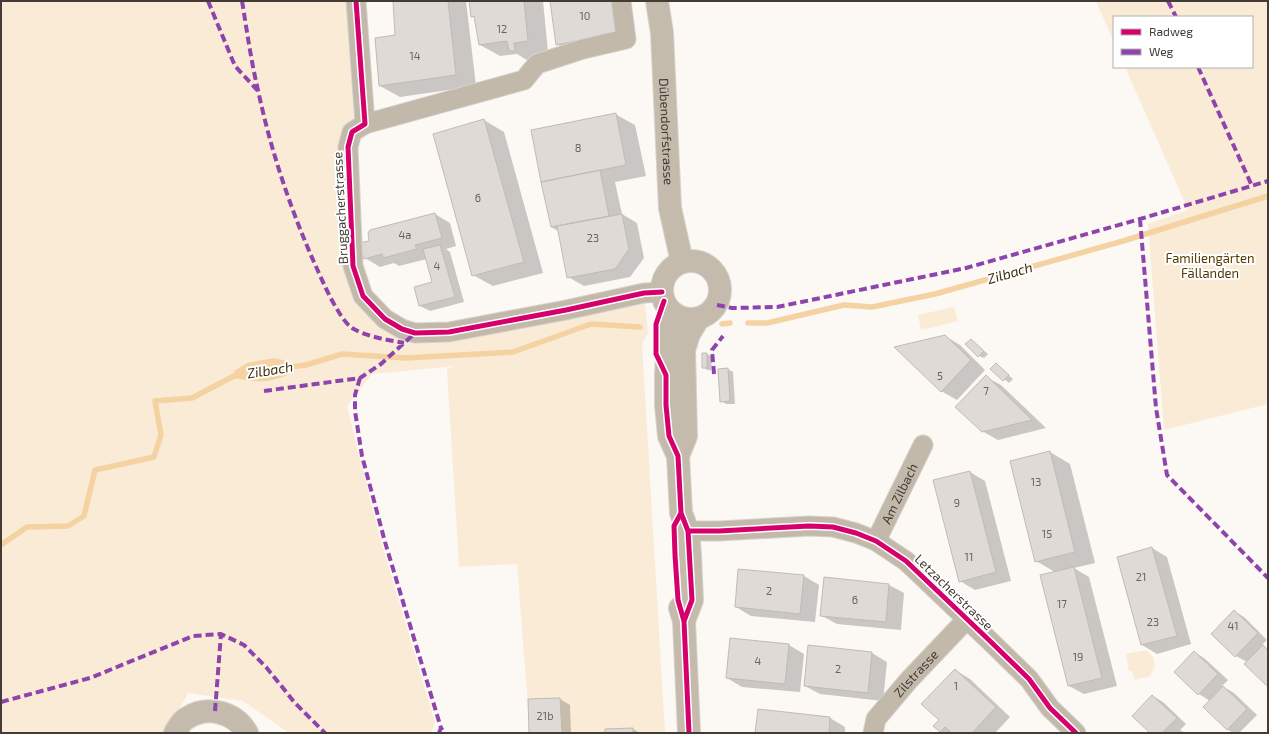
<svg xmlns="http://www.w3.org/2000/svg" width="1269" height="734" viewBox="0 0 1269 734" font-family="'Exo 2',sans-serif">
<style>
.green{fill:#faebd7}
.water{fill:#f4d2a2}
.shadow{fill:#0003}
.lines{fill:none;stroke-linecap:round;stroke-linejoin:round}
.stream{stroke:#f4d2a2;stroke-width:5.5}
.building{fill:#dfdad5;stroke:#c0bbb5}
.minor-casing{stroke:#d6d2ce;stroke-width:21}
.major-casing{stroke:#d6d2ce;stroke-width:24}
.minor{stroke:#c3b9ab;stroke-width:19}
.major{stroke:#c5bbad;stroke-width:22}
.quiet{stroke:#8e44ad;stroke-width:4;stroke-dasharray:8 4;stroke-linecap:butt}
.cycleway-casing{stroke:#fff;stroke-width:8}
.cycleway{stroke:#d6006c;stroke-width:5}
.labels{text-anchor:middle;stroke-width:4;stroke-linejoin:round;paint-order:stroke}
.number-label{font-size:11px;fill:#69645c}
.street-label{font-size:13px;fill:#423c34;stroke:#fff}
.park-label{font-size:13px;fill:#553700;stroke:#fff}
.water-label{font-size:14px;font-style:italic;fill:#3e2b0d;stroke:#fff}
</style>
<rect width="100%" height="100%" fill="#fcf8f4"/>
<path class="green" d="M 1,1 L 356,1 L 365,124 L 352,132 L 363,296 L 415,333 L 644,293 L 648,333 L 642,344 L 665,733 L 530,733 L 517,564 L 459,567 L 447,369 L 456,366 L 372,374 L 347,406 L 378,531 L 435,722 L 431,733 L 289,733 L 243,701 L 188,693 L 166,733 L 1,733 Z
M 1096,1 L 1268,1 L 1268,404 L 1164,430 L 1148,224 L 1188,210 L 1125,67 L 1252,67 L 1252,17 L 1114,17 L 1114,42 Z
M 954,307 L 958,321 L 921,330 L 918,315 Z
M 1146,650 L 1153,657 L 1155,666 L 1150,676 L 1135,680 L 1132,671 L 1129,671 L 1126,654 Z"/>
<path class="water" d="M 274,358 L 287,361 L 290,374 C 270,383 257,383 236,378 L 234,371 L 247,363 Z"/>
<path class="shadow" d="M 394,1 L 466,1 L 476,86 L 400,97 L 380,86 L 396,36 Z
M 470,1 L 543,1 L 548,52 L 534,54 L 535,62 L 530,62 L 517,54 L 500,56 L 480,45 L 476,19 L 471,16 Z
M 551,1 L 628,1 L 573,53 L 557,44 Z
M 615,114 L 635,125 L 646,176 L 615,182 L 622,214 L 637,223 L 644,258 L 630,277 L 584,286 L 568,277 L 560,232 L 551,227 Z
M 484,120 L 504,132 L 543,273 L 493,286 L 473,275 Z
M 435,214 L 450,223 L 456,246 L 446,249 L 450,252 L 464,302 L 430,311 L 420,306 L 433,283 L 427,259 L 399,266 L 394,263 L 380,267 L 365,258 L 371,241 Z
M 945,336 L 960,345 L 985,370 L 957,400 L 941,391 Z
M 971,340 L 988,354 L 984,358 L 979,356 Z
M 703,354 L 707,354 L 712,357 L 711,370 L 707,370 L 703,367 Z
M 996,364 L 1013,379 L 1009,383 L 992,369 Z
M 728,369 L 733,372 L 735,404 L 726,404 L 721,401 Z
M 986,377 L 1001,385 L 1046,428 L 998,440 L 982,431 Z
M 1050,452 L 1070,464 L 1095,563 L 1074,568 L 1089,577 L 1117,686 L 1084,694 L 1069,686 L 1055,572 L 1036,561 Z
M 970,472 L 985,481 L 1011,581 L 975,590 L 960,581 Z
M 1152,548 L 1167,557 L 1191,644 L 1157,654 L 1142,645 L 1118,557 Z
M 804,576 L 819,585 L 815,622 L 751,616 L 736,607 Z
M 889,585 L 904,593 L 901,630 L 837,624 L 822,616 Z
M 1234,611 L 1244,617 L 1267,640 L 1262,645 L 1268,649 L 1268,686 L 1247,662 L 1236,656 Z
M 789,645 L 804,654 L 800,692 L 742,687 L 727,678 Z
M 1194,652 L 1204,658 L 1228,680 L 1222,686 L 1234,693 L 1257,715 L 1239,733 L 1233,733 L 1227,729 L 1210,701 L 1199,694 L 1175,672 Z
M 872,653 L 887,662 L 883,701 L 820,694 L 805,686 Z
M 955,670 L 970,679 L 1010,717 L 995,733 L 943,733 L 934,726 L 940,720 Z
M 1153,696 L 1163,702 L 1186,724 L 1180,730 L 1185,733 L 1152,733 Z
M 560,699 L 570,705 L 571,733 L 530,733 Z
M 758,710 L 830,718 L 845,727 L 845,733 L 756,733 Z
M 633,729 L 640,733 L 606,733 Z"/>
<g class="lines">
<path class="stream" d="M 748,323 L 767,323 L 844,305 L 872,307 L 935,294 L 1123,241 L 1268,196
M 722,324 L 730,323
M 281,368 L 306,365 L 342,354 L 406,358 L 513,352 L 591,324 L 640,327
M 1,545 L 27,527 L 68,526 L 84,516 L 95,470 L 154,457 L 161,435 L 155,401 L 192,398 L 234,376 L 241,375"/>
</g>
<path class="building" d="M 393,1 L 448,1 L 456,75 L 379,86 L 375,38 L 395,35 Z
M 469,1 L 524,1 L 528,41 L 514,43 L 515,51 L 509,51 L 507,41 L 479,45 L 474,16 L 471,17 Z
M 550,1 L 615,1 L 620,32 L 556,45 Z
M 616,113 L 626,165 L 541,182 L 531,130 Z
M 484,119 L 524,262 L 472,276 L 433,134 Z
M 600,170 L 609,216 L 551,227 L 541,182 Z
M 435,213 L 442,238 L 415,245 L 417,249 L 383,258 L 382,254 L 364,259 L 359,243 L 369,241 L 368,233 L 370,230 Z
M 622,214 L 629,249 L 615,269 L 567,278 L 557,226 Z
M 440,245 L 455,297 L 419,306 L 414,287 L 432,282 L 423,249 Z
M 945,335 L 971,360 L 941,392 L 894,347 Z
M 971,339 L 984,351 L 978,357 L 965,344 Z
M 702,353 L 707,353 L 707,368 L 702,368 Z
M 996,363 L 1009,375 L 1003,381 L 990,369 Z
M 728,368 L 730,401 L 720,402 L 718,369 Z
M 986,375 L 1032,420 L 982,432 L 955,407 Z
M 1050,451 L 1075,552 L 1035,562 L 1010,461 Z
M 970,471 L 996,572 L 959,582 L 933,480 Z
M 1152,547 L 1177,636 L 1141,645 L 1117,557 Z
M 1074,567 L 1102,678 L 1068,686 L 1040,575 Z
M 738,569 L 804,575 L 800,614 L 735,607 Z
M 824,577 L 889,584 L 886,622 L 820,616 Z
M 1234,610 L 1258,633 L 1235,657 L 1211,634 Z
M 730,638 L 789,644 L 785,684 L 726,678 Z
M 808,645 L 872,652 L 868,693 L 804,686 Z
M 1263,645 L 1268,650 L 1268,687 L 1244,664 Z
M 1194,651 L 1218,674 L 1198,695 L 1174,672 Z
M 955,669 L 996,707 L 972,733 L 952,733 L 945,727 L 940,732 L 933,726 L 939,720 L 921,704 Z
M 1223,686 L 1247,709 L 1227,730 L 1203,707 Z
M 1152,695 L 1177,718 L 1162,733 L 1150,733 L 1132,716 Z
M 560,698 L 562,733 L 529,733 L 528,699 Z
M 758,709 L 830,717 L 829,733 L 755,733 Z
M 633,728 L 633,733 L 605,733 L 605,729 Z"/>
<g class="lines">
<g class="minor-casing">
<g id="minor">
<path d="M 356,1 L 365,124 L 352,132 L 348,147 L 353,266 L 363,296 L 385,319 L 402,329 L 415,333 L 449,332 L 566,310 L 644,293 L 662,292"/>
<path d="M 365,124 L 524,80 L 537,64 L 583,49 L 626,39 L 621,1"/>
<path d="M 688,531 L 719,531 L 809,526 L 833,527 L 856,533 L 876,541 L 906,561 L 991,642 L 1029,679 L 1050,708 L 1076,733"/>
<path id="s1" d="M 876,541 L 923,445"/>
<path id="s2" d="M 873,733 L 876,719 L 909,680 L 967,619"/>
</g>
</g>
<g class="major-casing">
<g id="major">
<path id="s3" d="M 657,1 L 662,33 L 670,208 L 682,262"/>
<circle cx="691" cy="290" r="29"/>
<path d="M 669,310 L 671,322 L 667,355 L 666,375 L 666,405 L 669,436 L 678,456 L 681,513 L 688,531 L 690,555 L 692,600 L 684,621"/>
<path d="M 678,456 L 686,436 L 684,350 L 689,334 L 698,319"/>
<path d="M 680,608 L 684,621 L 689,733"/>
<path d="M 175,733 C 178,728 181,721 187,718 C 208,705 235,712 247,733"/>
</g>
</g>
<use href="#minor" class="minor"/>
<use href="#major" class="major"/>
<path class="quiet" d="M 208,1 L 235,66 L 258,91
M 242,1 C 247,31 251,61 258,90 C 271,152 292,214 318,271 C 324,285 340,320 352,328 C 367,337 388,340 404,343
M 1168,1 L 1176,17
M 1198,67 L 1252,186
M 1140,219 L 1156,408 L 1167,475 L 1268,578
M 717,305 L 732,308 L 777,307 L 966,268 L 1140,219 L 1268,181
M 714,374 L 712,350 L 723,336
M 360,378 L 355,395 L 355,411 L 362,456 L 385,542 L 441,728
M 264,391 L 360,378 L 381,364 L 415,333
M 1,702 L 90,678 L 193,636 L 221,634 L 244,645 L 266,667 L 295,703 L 325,733
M 215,711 L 221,634
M 439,733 L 441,728 L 445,733"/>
<g class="cycleway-casing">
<path id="cycleway" d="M 356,1 L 365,124 L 352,132 L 348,147 L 353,266 L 363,296 L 385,319 L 402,329 L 415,333 L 449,332 L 566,310 L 644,293 L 662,292
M 664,301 L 656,324 L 656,354 L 666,375 L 666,405 L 669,436 L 678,456 L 681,513 L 688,531 L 692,600 L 684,621
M 681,513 L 674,526 L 675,555 L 678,600 L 684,621 L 689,733
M 688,531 L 719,531 L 809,526 L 833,527 L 856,533 L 876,541 L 906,561 L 991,642 L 1029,679 L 1050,708 L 1076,733"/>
</g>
<use href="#cycleway" class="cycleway"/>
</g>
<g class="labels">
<g class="number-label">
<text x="585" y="20">10</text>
<text x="502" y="33">12</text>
<text x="415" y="60">14</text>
<text x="578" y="152">8</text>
<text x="478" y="202">6</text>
<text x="405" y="239">4a</text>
<text x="593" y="242">23</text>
<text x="437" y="270">4</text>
<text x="940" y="380">5</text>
<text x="986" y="395">7</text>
<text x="1036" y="486">13</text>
<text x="957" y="507">9</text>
<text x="1047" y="538">15</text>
<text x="969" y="561">11</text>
<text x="1141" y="581">21</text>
<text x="769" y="595">2</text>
<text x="855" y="604">6</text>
<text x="1062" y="608">17</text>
<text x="1153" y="626">23</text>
<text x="1233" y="630">41</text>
<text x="1078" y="661">19</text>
<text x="758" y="665">4</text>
<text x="838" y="673">2</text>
<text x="956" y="690">1</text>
<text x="545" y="720">21b</text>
</g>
<g class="street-label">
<text dy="5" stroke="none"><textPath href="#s3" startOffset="131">Dübendorfstrasse</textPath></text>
<text transform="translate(340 208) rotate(-93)" y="5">Bruggacherstrasse</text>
<text dy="5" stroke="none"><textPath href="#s1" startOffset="53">Am Zilbach</textPath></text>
<text transform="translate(954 592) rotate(44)" y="5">Letzacherstrasse</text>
<text dy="5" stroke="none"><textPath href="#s2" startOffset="75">Zilstrasse</textPath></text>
</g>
<g class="park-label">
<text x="1210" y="263">Familiengärten<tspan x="1210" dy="15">Fällanden</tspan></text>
</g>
<g class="water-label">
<text transform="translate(1010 273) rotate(-16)" y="5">Zilbach</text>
<text transform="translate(270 370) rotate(-9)" y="5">Zilbach</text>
</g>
</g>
<rect width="1269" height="734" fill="none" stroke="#423c34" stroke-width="4"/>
<rect x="1113" y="16" width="140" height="52" fill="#ffffff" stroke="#b3b1ae"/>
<rect x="1121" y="29" width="20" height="6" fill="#d6006c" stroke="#b3b1ae"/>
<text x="1149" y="36" font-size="12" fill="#423c34">Radweg</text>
<rect x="1121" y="49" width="20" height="6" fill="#8e44ad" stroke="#b3b1ae"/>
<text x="1149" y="56" font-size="12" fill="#423c34">Weg</text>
</svg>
